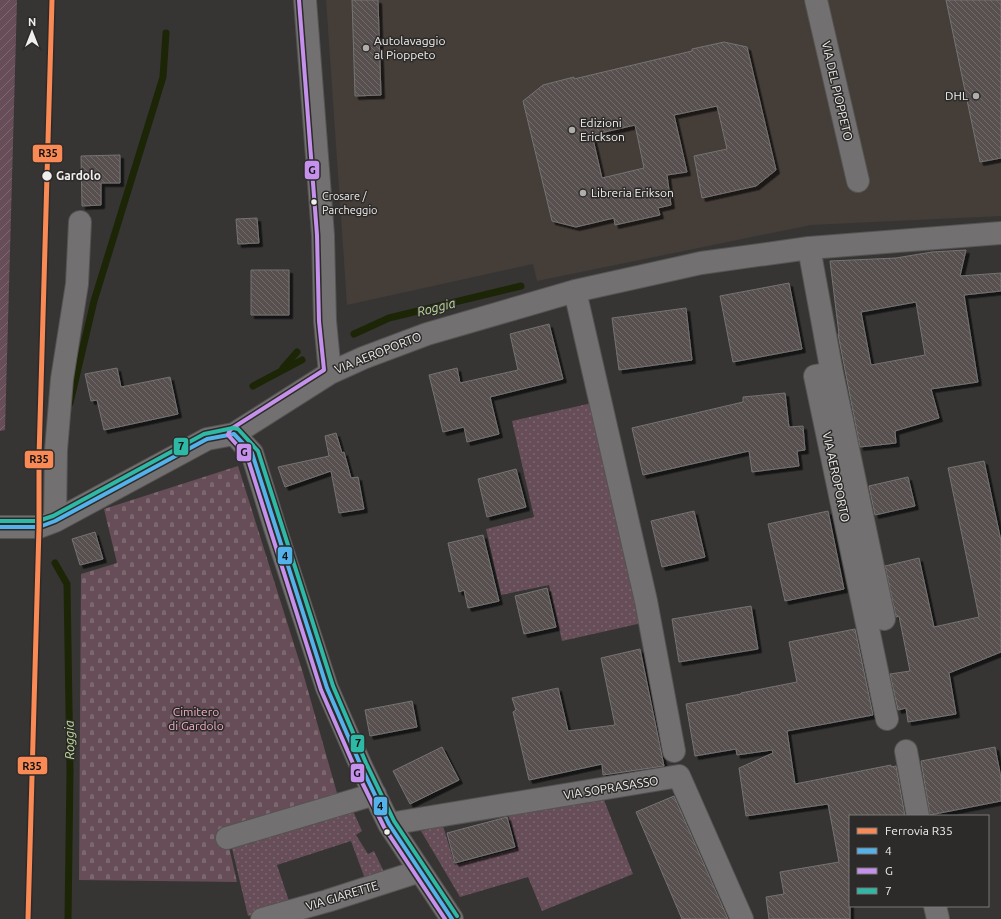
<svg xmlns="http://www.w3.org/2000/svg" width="1001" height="919" viewBox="0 0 1001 919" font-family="Ubuntu,sans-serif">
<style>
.built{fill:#443d38}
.grass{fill:url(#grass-dots)}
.cemetery{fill:url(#cemetery-stones)}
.garden{fill:url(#garden-furrows)}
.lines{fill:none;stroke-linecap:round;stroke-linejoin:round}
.stream{stroke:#1c2607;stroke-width:7}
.building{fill:url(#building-back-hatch);stroke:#747373;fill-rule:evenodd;filter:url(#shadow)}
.minor-casing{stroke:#555453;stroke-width:24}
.minor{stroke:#727070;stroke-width:22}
.bus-1-casing{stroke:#2d2b29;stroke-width:7}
.bus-2-casing{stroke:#2d2b29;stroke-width:7}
.bus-3-casing{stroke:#2d2b29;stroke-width:7}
.bus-1{stroke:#53b2ea;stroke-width:4}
.bus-2{stroke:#c591ed;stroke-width:4}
.bus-3{stroke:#2db9a5;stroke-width:4}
.rail-1-casing{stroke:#2d2b29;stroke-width:8}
.rail-1{stroke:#f98a56;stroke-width:5}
.poi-dot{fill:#b0aead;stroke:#2d2b29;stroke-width:1.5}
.stop-dot{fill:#f1efee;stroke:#2d2b29;stroke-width:1.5}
.labels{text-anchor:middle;stroke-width:3;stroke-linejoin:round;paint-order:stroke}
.bus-label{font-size:11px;fill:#f1efee;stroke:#2d2b29;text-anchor:start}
.poi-label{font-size:12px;fill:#f1efee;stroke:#2d2b29;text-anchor:start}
.street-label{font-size:12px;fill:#f1efee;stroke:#2d2b29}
.stop-label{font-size:12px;font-weight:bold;fill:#f1efee;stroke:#2d2b29;text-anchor:start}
.park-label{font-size:12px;fill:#f3aeca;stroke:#2d2b29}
.water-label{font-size:13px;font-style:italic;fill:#bfda9c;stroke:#2d2b29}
.line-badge{stroke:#2d2b29;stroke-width:1.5}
.pale-badge-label{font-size:11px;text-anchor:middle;font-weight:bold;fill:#111}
</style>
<defs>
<pattern id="grass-dots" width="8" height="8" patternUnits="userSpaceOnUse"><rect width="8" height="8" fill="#664d57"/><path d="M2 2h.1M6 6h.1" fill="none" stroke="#7c676f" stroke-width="1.8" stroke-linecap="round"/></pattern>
<pattern id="cemetery-stones" width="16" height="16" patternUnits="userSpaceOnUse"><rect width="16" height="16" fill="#664d57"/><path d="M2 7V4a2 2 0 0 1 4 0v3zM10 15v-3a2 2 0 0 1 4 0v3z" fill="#7c676f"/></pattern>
<pattern id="garden-furrows" width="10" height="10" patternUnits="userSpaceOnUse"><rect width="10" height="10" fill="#664d57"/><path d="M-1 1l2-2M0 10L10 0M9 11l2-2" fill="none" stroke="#7c676f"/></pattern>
<pattern id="building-back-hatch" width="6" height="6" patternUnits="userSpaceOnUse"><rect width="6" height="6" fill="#595050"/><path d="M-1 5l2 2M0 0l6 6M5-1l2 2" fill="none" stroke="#716a6a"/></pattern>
<filter id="shadow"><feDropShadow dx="3.5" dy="3.5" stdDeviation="0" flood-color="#0009"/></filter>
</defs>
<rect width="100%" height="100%" fill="#363534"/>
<path class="built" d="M 326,0 L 1001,0 L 1001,216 L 811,225 L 537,281 L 533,264 L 347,305 Z"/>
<path class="grass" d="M 592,403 L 642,623 L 562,641 L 549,585 L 501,595 L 486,529 L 534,517 L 512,421 Z
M 604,800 L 633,874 L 542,911 L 528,877 L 460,897 L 421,831 L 443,826 L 455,865 L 518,848 L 508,814 Z
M 353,811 L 362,831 L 356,835 L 368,854 L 374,851 L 384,872 L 365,879 L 351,841 L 277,865 L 290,904 L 248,916 L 231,844 Z"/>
<path class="cemetery" d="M 238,466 L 303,673 L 339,800 L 227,838 L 237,882 L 79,880 L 81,574 L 117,563 L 104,509 Z"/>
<path class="garden" d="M 0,0 L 17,0 L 5,430 L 0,431 Z"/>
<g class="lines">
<path class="stream" d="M 354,334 L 389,318 L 521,286
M 283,368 L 297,352
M 253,386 L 302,360
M 70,403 L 94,301 L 163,77 L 166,33
M 55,563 L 67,584 L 70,771 L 68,919"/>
</g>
<path class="building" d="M 352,0 L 378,0 L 381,95 L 355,96 Z
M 946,0 L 1001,0 L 1001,158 L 980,162 Z
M 724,42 L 747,47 L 776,170 L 756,186 L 702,198 L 694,156 L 727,149 L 717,106 L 674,115 L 687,172 L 667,175 L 671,205 L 658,208 L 660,215 L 615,225 L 614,218 L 576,227 L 552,221 L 523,101 L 543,85 L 574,77 L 574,79 L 692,51 L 692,49 ZM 635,125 L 644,168 L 602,178 L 592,135 Z
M 120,155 L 120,183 L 101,183 L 101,205 L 82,206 L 81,156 Z
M 257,218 L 259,243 L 238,244 L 236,219 Z
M 966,250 L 960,276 L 1001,273 L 1001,291 L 964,295 L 978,382 L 931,389 L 939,418 L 895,431 L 896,443 L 860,447 L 838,334 L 839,334 L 830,261 L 896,258 L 932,252 ZM 916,302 L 925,355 L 871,365 L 861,312 Z
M 251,270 L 289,270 L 289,315 L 251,315 Z
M 789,283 L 802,349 L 733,362 L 720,296 Z
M 686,308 L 692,360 L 619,370 L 612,318 Z
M 549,324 L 563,379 L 490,397 L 499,434 L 467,442 L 464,427 L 443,432 L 429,375 L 457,368 L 460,383 L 518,370 L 510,334 Z
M 117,368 L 121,387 L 170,377 L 178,414 L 104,430 L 97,400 L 91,401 L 85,374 Z
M 785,393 L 789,427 L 803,426 L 805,450 L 797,451 L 799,466 L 752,472 L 749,451 L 643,475 L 632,428 L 743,402 L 743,397 Z
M 336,433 L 342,453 L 344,452 L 351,478 L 358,477 L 364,509 L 339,513 L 331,471 L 285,487 L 278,467 L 329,456 L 325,436 Z
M 984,461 L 1001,541 L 1001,652 L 949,673 L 956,714 L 908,722 L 906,708 L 898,710 L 890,674 L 910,671 L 899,616 L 896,617 L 885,566 L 919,558 L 934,627 L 979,617 L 948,468 Z
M 516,469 L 526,507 L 487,517 L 478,479 Z
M 908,477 L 915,506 L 875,515 L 869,486 Z
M 694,511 L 705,557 L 662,567 L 651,521 Z
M 828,511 L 844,589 L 785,601 L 768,524 Z
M 95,532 L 103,559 L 80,565 L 72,539 Z
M 483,535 L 499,601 L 468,608 L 464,590 L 459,592 L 448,543 Z
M 547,588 L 556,627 L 524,634 L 515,596 Z
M 751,606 L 758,649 L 679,662 L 672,619 Z
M 855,629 L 873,715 L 787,731 L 795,784 L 891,765 L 891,767 L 896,766 L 905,816 L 850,816 L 850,919 L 769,919 L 766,897 L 784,894 L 780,872 L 839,862 L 828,804 L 746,816 L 739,768 L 773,753 L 772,750 L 737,755 L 736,749 L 695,756 L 686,704 L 741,694 L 741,693 L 797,682 L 789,642 Z
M 640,649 L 664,766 L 603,775 L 602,764 L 529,780 L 513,712 L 516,710 L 512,698 L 558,688 L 568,731 L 615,725 L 601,658 Z
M 412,701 L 417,727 L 370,736 L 365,710 Z
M 442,747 L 459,780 L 410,804 L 393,771 Z
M 995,747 L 1001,778 L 1001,801 L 930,815 L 921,761 Z
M 674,796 L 728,919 L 682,919 L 636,812 Z
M 507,817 L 515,847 L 455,863 L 447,833 Z"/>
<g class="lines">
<g class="minor-casing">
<path id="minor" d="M 305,0 L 323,235 L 325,321 L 330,373
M 816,0 L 858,181
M 809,248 L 832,373 L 815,376 L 887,719
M 575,291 L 646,601 L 674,751
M 832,373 L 884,619
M 234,434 L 252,453 L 276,531 L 327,688 L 361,766 L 389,824 L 452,919
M 55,521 L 56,450 L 62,379 L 77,284 L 80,222
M 0,527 L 39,527 L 55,521 L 207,439 L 234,434 L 330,373 L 363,358 L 427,334 L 575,291 L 701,263 L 809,248 L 1001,233
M 906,751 L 918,816
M 389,824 L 679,776 L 742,919
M 227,838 L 375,794
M 935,906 L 938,919
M 262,919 L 327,901 L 420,871"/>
</g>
<use href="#minor" class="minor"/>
<g class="bus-1-casing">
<path id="bus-1" d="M 234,434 L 252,453 L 327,688 L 361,766 L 389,824 L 452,919
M 0,527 L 39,527 L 55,521 L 207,439 L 234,434"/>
</g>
<g class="bus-2-casing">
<path id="bus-2" d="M 299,0 L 317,235 L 319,321 L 324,370 L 231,429 L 229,432 L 228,435 L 247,456 L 321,690 L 355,768 L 384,827 L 445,919"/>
</g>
<g class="bus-3-casing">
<path id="bus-3" d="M 0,521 L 38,521 L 53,516 L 204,434 L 233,428 L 238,429 L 258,451 L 333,686 L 366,763 L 394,821 L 457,916"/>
</g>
<use href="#bus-1" class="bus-1"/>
<use href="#bus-2" class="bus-2"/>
<use href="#bus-3" class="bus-3"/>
<g class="rail-1-casing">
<path id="rail-1" d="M 28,919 L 39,527 L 39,457 L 52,0"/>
</g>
<use href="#rail-1" class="rail-1"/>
</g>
<g class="poi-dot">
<circle cx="366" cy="48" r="4"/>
<circle cx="976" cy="96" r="4"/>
<circle cx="572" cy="130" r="4"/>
<circle cx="583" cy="193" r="4"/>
</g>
<g class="stop-dot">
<circle cx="47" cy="176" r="5.5"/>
<circle cx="314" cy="202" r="3.5"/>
<circle cx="387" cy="832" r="3.5"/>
</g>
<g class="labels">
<g class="bus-label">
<text x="322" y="200">Crosare /<tspan x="322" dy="14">Parcheggio</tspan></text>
</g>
<g class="poi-label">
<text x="374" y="45">Autolavaggio<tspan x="374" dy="14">al Pioppeto</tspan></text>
<text x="968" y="100" text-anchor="end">DHL</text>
<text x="580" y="127">Edizioni<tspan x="580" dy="14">Erickson</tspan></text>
<text x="591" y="197">Libreria Erikson</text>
</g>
<g class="street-label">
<text transform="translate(837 91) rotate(77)" y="4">VIA DEL PIOPPETO</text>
<text transform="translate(378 353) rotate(-22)" y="4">VIA AEROPORTO</text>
<text transform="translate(836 477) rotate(78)" y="4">VIA AEROPORTO</text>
<text transform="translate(611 788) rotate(-9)" y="4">VIA SOPRASASSO</text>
<text transform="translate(342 896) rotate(-17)" y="4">VIA GIARETTE</text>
</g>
<g class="stop-label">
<text x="56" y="180">Gardolo</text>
</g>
<g class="park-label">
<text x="196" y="716">Cimitero<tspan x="196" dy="14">di Gardolo</tspan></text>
</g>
<g class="water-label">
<text transform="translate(436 307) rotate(-14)" y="5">Roggia</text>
<text transform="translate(69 740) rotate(-91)" y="5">Roggia</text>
</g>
</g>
<g class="line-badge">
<rect x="32" y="144" width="31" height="19" rx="4" fill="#f98a56"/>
<rect x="304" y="160" width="16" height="20" rx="4" fill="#c591ed"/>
<rect x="173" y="437" width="16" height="19" rx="4" fill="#2db9a5"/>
<rect x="236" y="443" width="16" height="19" rx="4" fill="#c591ed"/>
<rect x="24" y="450" width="30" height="19" rx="4" fill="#f98a56"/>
<rect x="277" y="546" width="16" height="19" rx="4" fill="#53b2ea"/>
<rect x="350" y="734" width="15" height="19" rx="4" fill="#2db9a5"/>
<rect x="17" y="756" width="31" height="19" rx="4" fill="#f98a56"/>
<rect x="350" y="763" width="15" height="20" rx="4" fill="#c591ed"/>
<rect x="373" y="796" width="15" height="20" rx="4" fill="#53b2ea"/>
</g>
<g class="pale-badge-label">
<text x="48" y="157">R35</text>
<text x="312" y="174">G</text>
<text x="181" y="450">7</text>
<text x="244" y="456">G</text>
<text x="39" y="463">R35</text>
<text x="285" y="560">4</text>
<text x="358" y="747">7</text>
<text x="32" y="770">R35</text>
<text x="357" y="777">G</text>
<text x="380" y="810">4</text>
</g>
<rect x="849" y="815" width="140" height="92" fill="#2d2b29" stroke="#7b7978"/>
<rect x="857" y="828" width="20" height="6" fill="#f98a56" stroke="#7b7978"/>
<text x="885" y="835" font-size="12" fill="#f1efee">Ferrovia R35</text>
<rect x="857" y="848" width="20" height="6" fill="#53b2ea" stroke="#7b7978"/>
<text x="885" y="855" font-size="12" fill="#f1efee">4</text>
<rect x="857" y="868" width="20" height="6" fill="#c591ed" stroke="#7b7978"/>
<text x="885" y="875" font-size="12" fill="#f1efee">G</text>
<rect x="857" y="888" width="20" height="6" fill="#2db9a5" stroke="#7b7978"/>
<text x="885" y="895" font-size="12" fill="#f1efee">7</text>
<g transform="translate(32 32)" stroke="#2d2b29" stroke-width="3" paint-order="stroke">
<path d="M0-3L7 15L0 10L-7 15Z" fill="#f1efee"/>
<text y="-6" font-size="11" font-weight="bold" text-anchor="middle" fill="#f1efee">N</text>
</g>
</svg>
